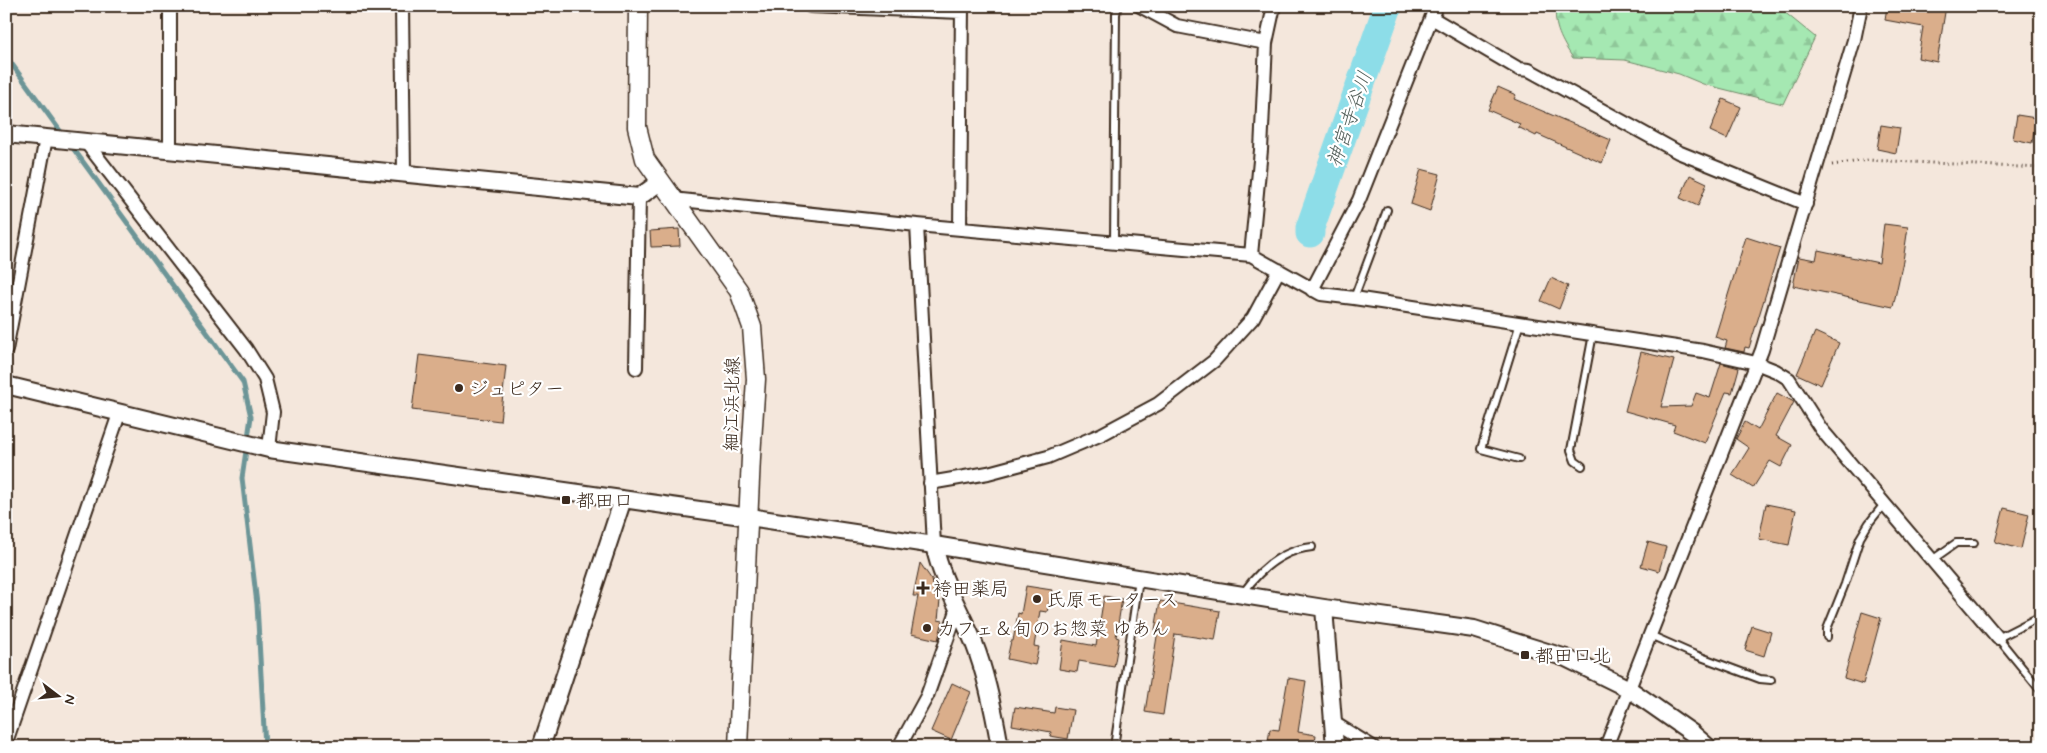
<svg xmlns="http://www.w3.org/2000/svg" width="2047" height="753" viewBox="0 0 2047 753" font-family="Mynerve,'Klee One',sans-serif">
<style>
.forest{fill:url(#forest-firs);stroke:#708968}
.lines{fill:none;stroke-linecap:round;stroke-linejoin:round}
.stream{stroke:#6c9597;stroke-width:5}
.river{stroke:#8ddde8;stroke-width:29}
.building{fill:#daae8b;stroke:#3b2a1e}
.service-casing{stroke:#3b2a1e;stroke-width:10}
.minor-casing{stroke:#3b2a1e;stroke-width:16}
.tertiary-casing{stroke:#3b2a1e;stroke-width:20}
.secondary-casing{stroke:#3b2a1e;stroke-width:21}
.path{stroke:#3b2a1e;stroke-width:3;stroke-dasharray:1 4;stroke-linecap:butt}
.service{stroke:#fff;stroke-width:6}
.minor{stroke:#fff;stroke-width:12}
.tertiary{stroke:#fff;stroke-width:16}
.secondary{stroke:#fff;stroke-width:18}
.poi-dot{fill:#3b2a1e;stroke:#fff;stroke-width:2}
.labels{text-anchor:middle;stroke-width:4.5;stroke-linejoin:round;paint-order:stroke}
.poi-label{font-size:19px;fill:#3b2a1e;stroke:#fff;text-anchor:start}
.street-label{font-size:19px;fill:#3b2a1e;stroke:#fff}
.water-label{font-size:20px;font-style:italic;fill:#54605b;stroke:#fff}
</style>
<defs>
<pattern id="forest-firs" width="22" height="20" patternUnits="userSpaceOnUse" patternTransform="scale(1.25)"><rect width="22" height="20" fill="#a5e8b2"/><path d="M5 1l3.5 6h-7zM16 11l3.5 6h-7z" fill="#8fc799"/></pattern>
</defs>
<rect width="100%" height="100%" fill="#f4e7dc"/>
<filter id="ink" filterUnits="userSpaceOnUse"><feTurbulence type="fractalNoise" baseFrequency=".02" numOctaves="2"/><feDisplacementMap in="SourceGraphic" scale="10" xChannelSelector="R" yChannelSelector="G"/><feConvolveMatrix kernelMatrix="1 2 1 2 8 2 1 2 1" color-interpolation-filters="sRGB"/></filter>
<g filter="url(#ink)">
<path class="forest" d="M 1556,6 L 1777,6 L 1815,37 L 1783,104 L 1703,84 L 1679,74 L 1625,60 L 1573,58 C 1562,42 1553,26 1556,6 Z"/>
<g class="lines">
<path class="stream" d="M 6,56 L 63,135
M 70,144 L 243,382 L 251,417 L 242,478 L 257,604 L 265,747"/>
<path class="river" d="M 1310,233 L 1310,228 L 1388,6"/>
</g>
<path class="building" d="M 1887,6 L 1946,6 L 1937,62 L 1918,58 L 1923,27 L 1885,20 Z
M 1498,87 L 1516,95 L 1514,99 L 1611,140 L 1602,163 L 1537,134 L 1536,136 L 1518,127 L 1520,124 L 1488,110 Z
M 1723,99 L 1741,107 L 1727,139 L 1710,131 Z
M 2017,115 L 2036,118 L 2032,143 L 2013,139 Z
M 1881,125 L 1900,128 L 1896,153 L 1877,149 Z
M 1421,169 L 1440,174 L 1430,211 L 1411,204 Z
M 1690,175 L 1707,183 L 1698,206 L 1680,198 Z
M 1884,224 L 1908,227 L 1903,261 L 1893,307 L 1793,286 L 1799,257 L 1816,260 L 1818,250 L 1879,263 Z
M 679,229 L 680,246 L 651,247 L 650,231 Z
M 1746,237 L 1780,248 L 1749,348 L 1745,347 L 1744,352 L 1725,348 L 1727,341 L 1715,337 Z
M 1551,278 L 1568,286 L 1559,309 L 1541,301 Z
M 1815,332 L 1839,343 L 1821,385 L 1797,374 Z
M 1641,352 L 1674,360 L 1661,407 L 1691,406 L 1696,393 L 1710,398 L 1721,363 L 1739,368 L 1732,393 L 1726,392 L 1705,443 L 1673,431 L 1675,425 L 1625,411 Z
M 419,355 L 506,366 L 500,421 L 412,410 Z
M 1777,393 L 1794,402 L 1776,436 L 1792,445 L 1781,467 L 1770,461 L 1753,488 L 1732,475 L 1749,448 L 1736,439 L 1745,422 L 1758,430 Z
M 1766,504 L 1796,510 L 1789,545 L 1759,539 Z
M 2004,508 L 2029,514 L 2021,549 L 1995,542 Z
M 1648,542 L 1666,547 L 1659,571 L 1641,566 Z
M 920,563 L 932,580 L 936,599 L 940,600 L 938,620 L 943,621 L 938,640 L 911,634 L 918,596 L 913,596 Z
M 1026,586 L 1052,590 L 1047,612 L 1040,611 L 1034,646 L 1039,647 L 1035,665 L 1007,659 L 1011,641 L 1013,641 L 1018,613 L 1021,614 Z
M 1104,596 L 1122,599 L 1116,637 L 1119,638 L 1114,667 L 1079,661 L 1077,672 L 1059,669 L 1063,640 L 1096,646 Z
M 1160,601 L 1220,611 L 1215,640 L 1175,634 L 1163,715 L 1145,712 L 1158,630 L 1155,630 Z
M 1862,612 L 1881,618 L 1863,684 L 1844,678 Z
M 1752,626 L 1771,632 L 1764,656 L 1745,650 Z
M 1288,678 L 1306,681 L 1298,732 L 1316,735 L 1314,747 L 1267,747 L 1270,729 L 1279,730 Z
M 952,683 L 971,692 L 951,740 L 931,731 Z
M 1015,707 L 1054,713 L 1055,707 L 1073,710 L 1068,739 L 1050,736 L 1051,732 L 1012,725 Z"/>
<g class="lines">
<g class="service-casing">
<path id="service" d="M 1114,242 L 1116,14 L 1118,6
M 1354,298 L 1387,210
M 1519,459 L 1481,449 L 1520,323
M 1582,466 L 1575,461 L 1571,450 L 1593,334
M 1932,560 L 1956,543 L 1974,543
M 1243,593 C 1260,569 1283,550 1312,547
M 2041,616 L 1998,638 L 2041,691
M 1650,635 L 1693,654 L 1760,679 L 1771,680
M 1827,637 L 1827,629 L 1845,584 L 1860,538 L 1869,523 L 1884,504
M 1114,747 L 1139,579"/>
</g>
<g class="minor-casing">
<path id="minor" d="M 170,6 L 170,150
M 402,6 L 404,173
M 810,6 L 962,12
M 1140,6 L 1177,26 L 1266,43
M 1432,18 L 1519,69 L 1529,70 L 1678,152 L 1806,204
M 85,141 L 246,349 L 265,379 L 273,412 L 269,449
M 672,199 L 917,225 L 1251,255 L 1321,294 L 1354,298 L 1703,351 L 1756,363 L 1776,371 L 1789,379 L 1821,429 L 1998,638
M 917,225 L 934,545
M 960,229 L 962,6
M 1251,255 L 1261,150 L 1266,43 L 1274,6
M 1312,290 L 1359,200 L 1436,6
M 6,350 L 46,138
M 636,368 L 639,197
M 930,483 L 988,473 L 1048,457 L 1102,434 L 1158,404 L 1214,361 L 1253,318 L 1279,270
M 1334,723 L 1373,747
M 6,742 L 119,414
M 899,747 L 927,696 L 958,608
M 1606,747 L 1762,350 L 1854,40 L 1861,6"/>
</g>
<g class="tertiary-casing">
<path id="tertiary" d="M 6,134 L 639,197 L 660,182
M 6,385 L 269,449 L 749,517 L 934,545 L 1324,608 L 1474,629 L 1566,658 L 1629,689 L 1692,733 L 1708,747
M 934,545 C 941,579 960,610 974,643 C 987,676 994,712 1000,747
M 1324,608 L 1335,747
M 541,747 L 623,499"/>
</g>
<g class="secondary-casing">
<path id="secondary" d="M 638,6 L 637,127 L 645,159 L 739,291 L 752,327 L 756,379 L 751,457 L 738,747"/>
</g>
<path class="path" d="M 1832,165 L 1868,160 L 2041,168"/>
<use href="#service" class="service"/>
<use href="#minor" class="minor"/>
<use href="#tertiary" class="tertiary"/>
<use href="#secondary" class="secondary"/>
</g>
</g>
<g class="poi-dot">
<circle cx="459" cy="388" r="5"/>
<rect x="561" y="495" width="10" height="10" rx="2.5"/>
<path d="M920.5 580.5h5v5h5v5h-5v5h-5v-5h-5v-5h5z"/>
<circle cx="1037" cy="599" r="5"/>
<circle cx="927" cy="628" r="5"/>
<rect x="1520" y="650" width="10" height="10" rx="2.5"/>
</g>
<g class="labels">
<g class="poi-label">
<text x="469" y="395">ジュピター</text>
<text x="576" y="507">都田口</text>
<text x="933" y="595">袴田薬局</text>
<text x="1047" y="606">氏原モータース</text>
<text x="937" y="635">カフェ＆旬のお惣菜 ゆあん</text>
<text x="1535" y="662">都田口北</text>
</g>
<g class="street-label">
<text transform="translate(731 404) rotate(-89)" y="7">細江浜北線</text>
</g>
<g class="water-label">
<text transform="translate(1349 119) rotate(-71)" y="7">神宮寺谷川</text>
</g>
</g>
<rect width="2047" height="753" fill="none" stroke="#fff" stroke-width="25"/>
<rect x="12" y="12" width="2022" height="728" fill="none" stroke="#3b2a1e" stroke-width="2" filter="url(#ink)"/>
<g transform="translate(58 696) rotate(106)" stroke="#ffffff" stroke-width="4" paint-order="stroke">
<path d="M0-4L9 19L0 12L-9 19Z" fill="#3b2a1e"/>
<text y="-8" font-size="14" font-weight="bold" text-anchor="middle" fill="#3b2a1e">N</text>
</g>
</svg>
